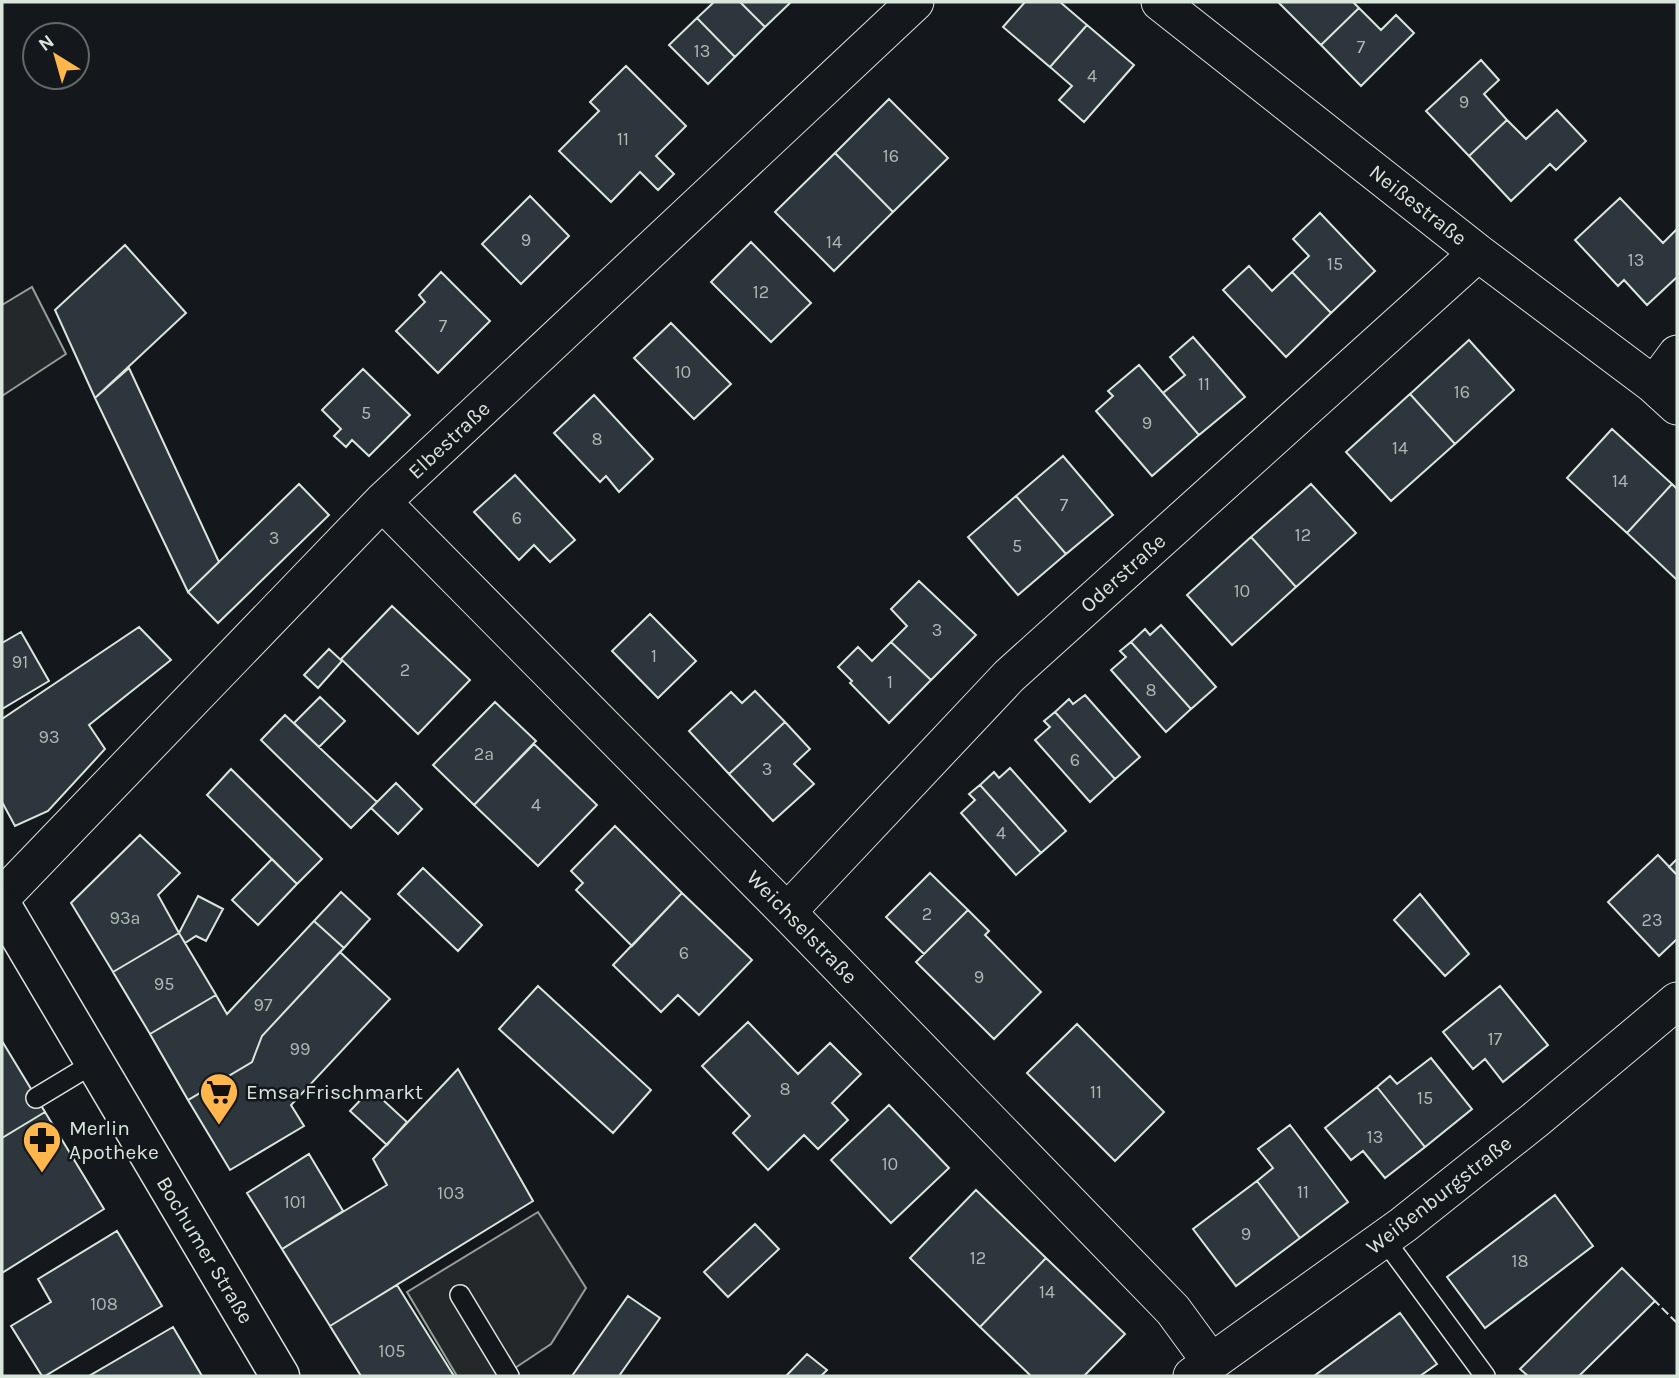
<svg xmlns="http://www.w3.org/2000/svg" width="1679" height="1378" viewBox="0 0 1679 1378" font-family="Karla,sans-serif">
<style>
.parking{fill:#24282b;stroke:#939e99;stroke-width:2}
.building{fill:#2c363c;stroke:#d8e6dc;stroke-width:2}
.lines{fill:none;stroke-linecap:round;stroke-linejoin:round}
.lane-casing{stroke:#d8e6dc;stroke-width:22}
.street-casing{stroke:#d8e6dc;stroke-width:39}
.secondary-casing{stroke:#d8e6dc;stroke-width:41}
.lane{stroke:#14181c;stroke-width:19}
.street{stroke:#14181c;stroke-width:37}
.secondary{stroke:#14181c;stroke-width:38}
.fence{stroke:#d8e6dc;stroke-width:2;stroke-dasharray:9 3.5;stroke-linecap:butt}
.labels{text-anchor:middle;stroke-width:5;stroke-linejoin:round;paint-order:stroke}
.number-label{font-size:18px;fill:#adbab4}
.street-label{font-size:21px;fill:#d8e6dc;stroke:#14181c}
.poi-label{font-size:21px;fill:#d8e6dc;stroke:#14181c;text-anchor:start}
</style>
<rect width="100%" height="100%" fill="#14181c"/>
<path class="parking" d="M 32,287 L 66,354 L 2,396 L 2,305 Z
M 538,1212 L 586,1288 L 551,1344 L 503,1376 L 457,1376 L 407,1292 Z"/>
<path class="building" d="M 714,2 L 740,2 L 765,27 L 735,57 L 697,18 Z
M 740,2 L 789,2 L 790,3 L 765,27 Z
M 1025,2 L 1060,2 L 1087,25 L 1050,67 L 1003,27 Z
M 1278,2 L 1353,2 L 1359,8 L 1321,45 Z
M 1359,8 L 1381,30 L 1396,15 L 1414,33 L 1361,86 L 1321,45 Z
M 697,18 L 735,57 L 708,84 L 669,45 Z
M 1087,25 L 1134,65 L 1084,122 L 1059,100 L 1072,86 L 1050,67 Z
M 1481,60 L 1499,80 L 1484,94 L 1507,120 L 1469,156 L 1426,111 Z
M 626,66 L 686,126 L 656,156 L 674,174 L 658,190 L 640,172 L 611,202 L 559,151 L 599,111 L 590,102 Z
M 889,99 L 948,158 L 893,212 L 835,153 Z
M 1557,110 L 1586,141 L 1556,170 L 1550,164 L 1511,201 L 1469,156 L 1507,120 L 1526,139 Z
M 835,153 L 893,212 L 834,271 L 775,212 Z
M 530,196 L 569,236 L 521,284 L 482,244 Z
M 1620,198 L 1663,243 L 1677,229 L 1677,277 L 1647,305 L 1624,280 L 1618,286 L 1575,240 Z
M 1320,213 L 1375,271 L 1331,313 L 1292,272 L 1309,256 L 1293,239 Z
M 751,242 L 811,303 L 771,342 L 711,282 Z
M 125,245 L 186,313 L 95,398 L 55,310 Z
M 1249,266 L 1272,291 L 1292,272 L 1331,313 L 1286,357 L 1223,290 Z
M 441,272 L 490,321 L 438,373 L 396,331 L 425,302 L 419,295 Z
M 671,323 L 731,384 L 694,419 L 634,358 Z
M 1193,337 L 1245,397 L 1199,435 L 1163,393 L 1185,375 L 1170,357 Z
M 1469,340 L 1514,390 L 1455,444 L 1410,394 Z
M 1139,365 L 1199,435 L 1152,476 L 1096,411 L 1113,396 L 1108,391 Z
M 129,368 L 219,562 L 188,592 L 95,398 Z
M 363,369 L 410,415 L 369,456 L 352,440 L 346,447 L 334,436 L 341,429 L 322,410 Z
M 1410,394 L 1455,444 L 1391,501 L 1346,452 Z
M 594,395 L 653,459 L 619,492 L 606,476 L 600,482 L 554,433 Z
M 1612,429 L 1672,484 L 1627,533 L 1567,478 Z
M 1063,456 L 1113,515 L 1066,554 L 1016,496 Z
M 515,475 L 575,540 L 550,562 L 534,545 L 519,560 L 474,512 Z
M 299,484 L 329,515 L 218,623 L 188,592 Z
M 1311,484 L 1356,533 L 1296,587 L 1251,537 Z
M 1672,484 L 1677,489 L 1677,580 L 1627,533 Z
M 1016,496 L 1066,554 L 1018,595 L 968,537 Z
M 1251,537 L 1296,587 L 1232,645 L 1187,595 Z
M 919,581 L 976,635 L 931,680 L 891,642 L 907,626 L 891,609 Z
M 392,606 L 470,680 L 418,734 L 341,659 Z
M 650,614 L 696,661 L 658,698 L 612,651 Z
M 1161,625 L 1216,687 L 1191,709 L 1131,642 L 1145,629 L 1150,635 Z
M 139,627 L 171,660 L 89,725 L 105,749 L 48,811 L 15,826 L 2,802 L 2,719 Z
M 21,632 L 49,681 L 2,709 L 2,643 Z
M 891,642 L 931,680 L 889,723 L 850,683 L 852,681 L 838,667 L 858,647 L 872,661 Z
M 1131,642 L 1191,709 L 1166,732 L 1111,670 L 1126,657 L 1120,651 Z
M 329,649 L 342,661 L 318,688 L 304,675 Z
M 755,691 L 785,722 L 729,774 L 689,731 L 731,692 L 742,703 Z
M 1085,695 L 1140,757 L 1115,779 L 1055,712 L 1069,699 L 1073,704 Z
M 320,697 L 345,721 L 319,747 L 294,723 Z
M 495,702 L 536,741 L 474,805 L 433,765 Z
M 1055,712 L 1115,779 L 1090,802 L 1035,740 L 1050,727 L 1044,721 Z
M 285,715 L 377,802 L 351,828 L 261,740 Z
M 785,722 L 810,749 L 794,764 L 814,784 L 773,821 L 729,774 Z
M 534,744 L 597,805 L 538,866 L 474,805 Z
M 1010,768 L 1066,831 L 1041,853 L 980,785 L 994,772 L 999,778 Z
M 231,769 L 322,859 L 297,884 L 207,795 Z
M 396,783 L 422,809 L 398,834 L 371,808 Z
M 980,785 L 1041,853 L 1016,875 L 961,813 L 975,800 L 969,794 Z
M 615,826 L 682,893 L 632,946 L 576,890 L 583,883 L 571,871 Z
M 140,835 L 180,873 L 158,895 L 179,933 L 113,972 L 71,903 Z
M 1658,855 L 1677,875 L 1677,939 L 1659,956 L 1608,902 Z
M 272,859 L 297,884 L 258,925 L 232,900 Z
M 1677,859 L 1677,875 L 1669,867 Z
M 423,868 L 482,925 L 458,951 L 398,894 Z
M 930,873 L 968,910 L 924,954 L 886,917 Z
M 341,892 L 370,919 L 344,948 L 314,921 Z
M 682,893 L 752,960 L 699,1015 L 678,995 L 661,1012 L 613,965 Z
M 1420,894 L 1469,954 L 1445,976 L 1394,920 Z
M 198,896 L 223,909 L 206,941 L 196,936 L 185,943 L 179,933 Z
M 968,910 L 989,931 L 985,935 L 1041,992 L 994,1039 L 916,962 Z
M 314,921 L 344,948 L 262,1036 L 252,1062 L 188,1100 L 150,1034 L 216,995 L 227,1014 Z
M 179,933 L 216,995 L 150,1034 L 113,972 Z
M 340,952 L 390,999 L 291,1105 L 304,1126 L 230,1170 L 188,1100 L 252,1062 L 262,1036 Z
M 538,986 L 651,1090 L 613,1133 L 499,1029 Z
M 1500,986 L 1548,1045 L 1503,1082 L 1485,1059 L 1473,1069 L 1443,1032 Z
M 748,1022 L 798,1074 L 830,1043 L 861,1074 L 832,1103 L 848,1120 L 818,1149 L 804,1135 L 768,1170 L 733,1133 L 750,1116 L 702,1066 Z
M 1077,1024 L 1164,1112 L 1115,1161 L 1027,1073 Z
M 2,1041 L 45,1112 L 2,1138 Z
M 1431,1058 L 1472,1109 L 1425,1147 L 1377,1087 L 1390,1076 L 1397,1084 Z
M 458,1069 L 533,1201 L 330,1326 L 282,1249 L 387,1185 L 373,1159 Z
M 1377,1087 L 1425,1147 L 1385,1178 L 1363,1151 L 1351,1160 L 1325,1128 Z
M 371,1089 L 407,1122 L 387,1145 L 350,1111 Z
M 889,1105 L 949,1168 L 891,1223 L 831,1160 Z
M 45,1112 L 104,1209 L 2,1273 L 2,1138 Z
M 1290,1125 L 1348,1202 L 1300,1238 L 1257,1181 L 1273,1168 L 1258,1149 Z
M 309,1154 L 343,1211 L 282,1249 L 247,1193 Z
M 1257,1181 L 1300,1238 L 1236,1286 L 1193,1229 Z
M 976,1190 L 1046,1258 L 980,1327 L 910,1258 Z
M 1555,1195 L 1593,1246 L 1485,1328 L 1447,1277 Z
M 755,1224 L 779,1249 L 728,1297 L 704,1272 Z
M 117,1231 L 162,1306 L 45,1376 L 42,1376 L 11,1326 L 51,1302 L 38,1279 Z
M 1046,1258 L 1125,1334 L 1084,1376 L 1031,1376 L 980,1327 Z
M 1622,1268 L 1655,1301 L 1579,1376 L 1528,1376 L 1520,1369 Z
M 397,1285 L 454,1376 L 361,1376 L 330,1326 Z
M 628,1296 L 660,1318 L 619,1376 L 572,1376 Z
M 1400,1313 L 1437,1364 L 1420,1376 L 1314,1376 Z
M 173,1327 L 202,1376 L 89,1376 Z
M 807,1354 L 827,1370 L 821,1376 L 786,1376 Z"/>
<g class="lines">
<g class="lane-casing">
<path id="lane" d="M 36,1098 L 94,1063
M 1384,1239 L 1485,1376
M 460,1295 L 509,1376"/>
</g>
<g class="street-casing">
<path id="street" d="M 1160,2 L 1478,253 L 1654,385 L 1677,406
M 1654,385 L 1677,354
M 382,502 L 787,912 L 1173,1310 L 1211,1362
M 2,897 L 382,502 L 915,2
M 787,912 L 1009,676 L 1478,253
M 1192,1376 L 1403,1225 L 1535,1120 L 1677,1001"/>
</g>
<g class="secondary-casing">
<path id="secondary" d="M 2,906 L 280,1376"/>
</g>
<use href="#lane" class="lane"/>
<use href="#street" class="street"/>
<use href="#secondary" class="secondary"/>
<path class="fence" d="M 1653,1303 L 1655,1301 L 1677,1323"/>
</g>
<defs>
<g id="supermarket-pin" transform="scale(2.0125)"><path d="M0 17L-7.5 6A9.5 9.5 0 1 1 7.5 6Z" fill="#ffb74d" stroke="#14181c"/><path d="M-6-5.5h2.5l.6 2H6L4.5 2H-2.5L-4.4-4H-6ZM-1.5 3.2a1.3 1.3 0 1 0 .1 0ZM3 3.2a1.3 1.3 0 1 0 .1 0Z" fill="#111"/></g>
<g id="pharmacy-pin" transform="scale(2.0125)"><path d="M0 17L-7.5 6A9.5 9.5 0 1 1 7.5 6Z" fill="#ffb74d" stroke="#14181c"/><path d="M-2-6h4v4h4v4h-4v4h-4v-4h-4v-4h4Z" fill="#111"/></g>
</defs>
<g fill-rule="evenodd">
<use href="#supermarket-pin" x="219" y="1092"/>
<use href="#pharmacy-pin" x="42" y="1140"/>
</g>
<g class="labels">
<g class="number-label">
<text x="1361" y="53">7</text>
<text x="702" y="57">13</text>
<text x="1092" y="82">4</text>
<text x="1464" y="108">9</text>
<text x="623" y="145">11</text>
<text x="891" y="162">16</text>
<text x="526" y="246">9</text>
<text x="834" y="248">14</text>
<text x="1636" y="266">13</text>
<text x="1335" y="270">15</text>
<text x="761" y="298">12</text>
<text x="443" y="332">7</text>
<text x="683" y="378">10</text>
<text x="1204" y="390">11</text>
<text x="1462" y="398">16</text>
<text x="366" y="419">5</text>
<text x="1147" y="429">9</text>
<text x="597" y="445">8</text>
<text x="1400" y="454">14</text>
<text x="1620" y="487">14</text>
<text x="1064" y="511">7</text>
<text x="517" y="524">6</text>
<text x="1303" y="541">12</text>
<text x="274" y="544">3</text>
<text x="1017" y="552">5</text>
<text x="1242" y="597">10</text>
<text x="937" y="636">3</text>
<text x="654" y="662">1</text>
<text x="20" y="668">91</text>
<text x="405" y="676">2</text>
<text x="890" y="688">1</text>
<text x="1151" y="696">8</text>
<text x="49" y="743">93</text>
<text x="484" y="760">2a</text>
<text x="1075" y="766">6</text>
<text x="767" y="775">3</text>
<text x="536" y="811">4</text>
<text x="1001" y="839">4</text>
<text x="927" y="920">2</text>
<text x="125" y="924">93a</text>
<text x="1652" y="926">23</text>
<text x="684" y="959">6</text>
<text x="979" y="983">9</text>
<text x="164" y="990">95</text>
<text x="263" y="1011">97</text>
<text x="1495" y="1045">17</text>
<text x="300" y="1055">99</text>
<text x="785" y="1095">8</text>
<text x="1096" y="1098">11</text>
<text x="1425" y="1104">15</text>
<text x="1375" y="1143">13</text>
<text x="890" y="1170">10</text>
<text x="1303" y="1198">11</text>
<text x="451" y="1199">103</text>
<text x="295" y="1208">101</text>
<text x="1246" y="1240">9</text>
<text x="978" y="1264">12</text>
<text x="1520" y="1267">18</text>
<text x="1047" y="1298">14</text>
<text x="104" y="1310">108</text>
<text x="392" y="1357">105</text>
</g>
<g class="street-label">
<text transform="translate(1418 205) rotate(38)" y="7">Neißestraße</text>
<text transform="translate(449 440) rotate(-43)" y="7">Elbestraße</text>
<text transform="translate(1123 573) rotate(-42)" y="7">Oderstraße</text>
<text transform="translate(802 927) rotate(46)" y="7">Weichselstraße</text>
<text transform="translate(1439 1195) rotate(-38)" y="7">Weißenburgstraße</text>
<text transform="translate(205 1250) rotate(59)" y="7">Bochumer Straße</text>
</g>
<g class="poi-label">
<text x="246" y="1099">Emsa Frischmarkt</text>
<text x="69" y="1135">Merlin<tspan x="69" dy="24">Apotheke</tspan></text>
</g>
</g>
<rect width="1679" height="1378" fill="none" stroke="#d8e6dc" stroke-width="7"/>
<g transform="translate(56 56) rotate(323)"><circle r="33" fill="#14181c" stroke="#626a69" stroke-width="2"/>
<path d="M0-5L12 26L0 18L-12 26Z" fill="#ffb74d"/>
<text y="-10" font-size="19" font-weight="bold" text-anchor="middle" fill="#d8e6dc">N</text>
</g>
</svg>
